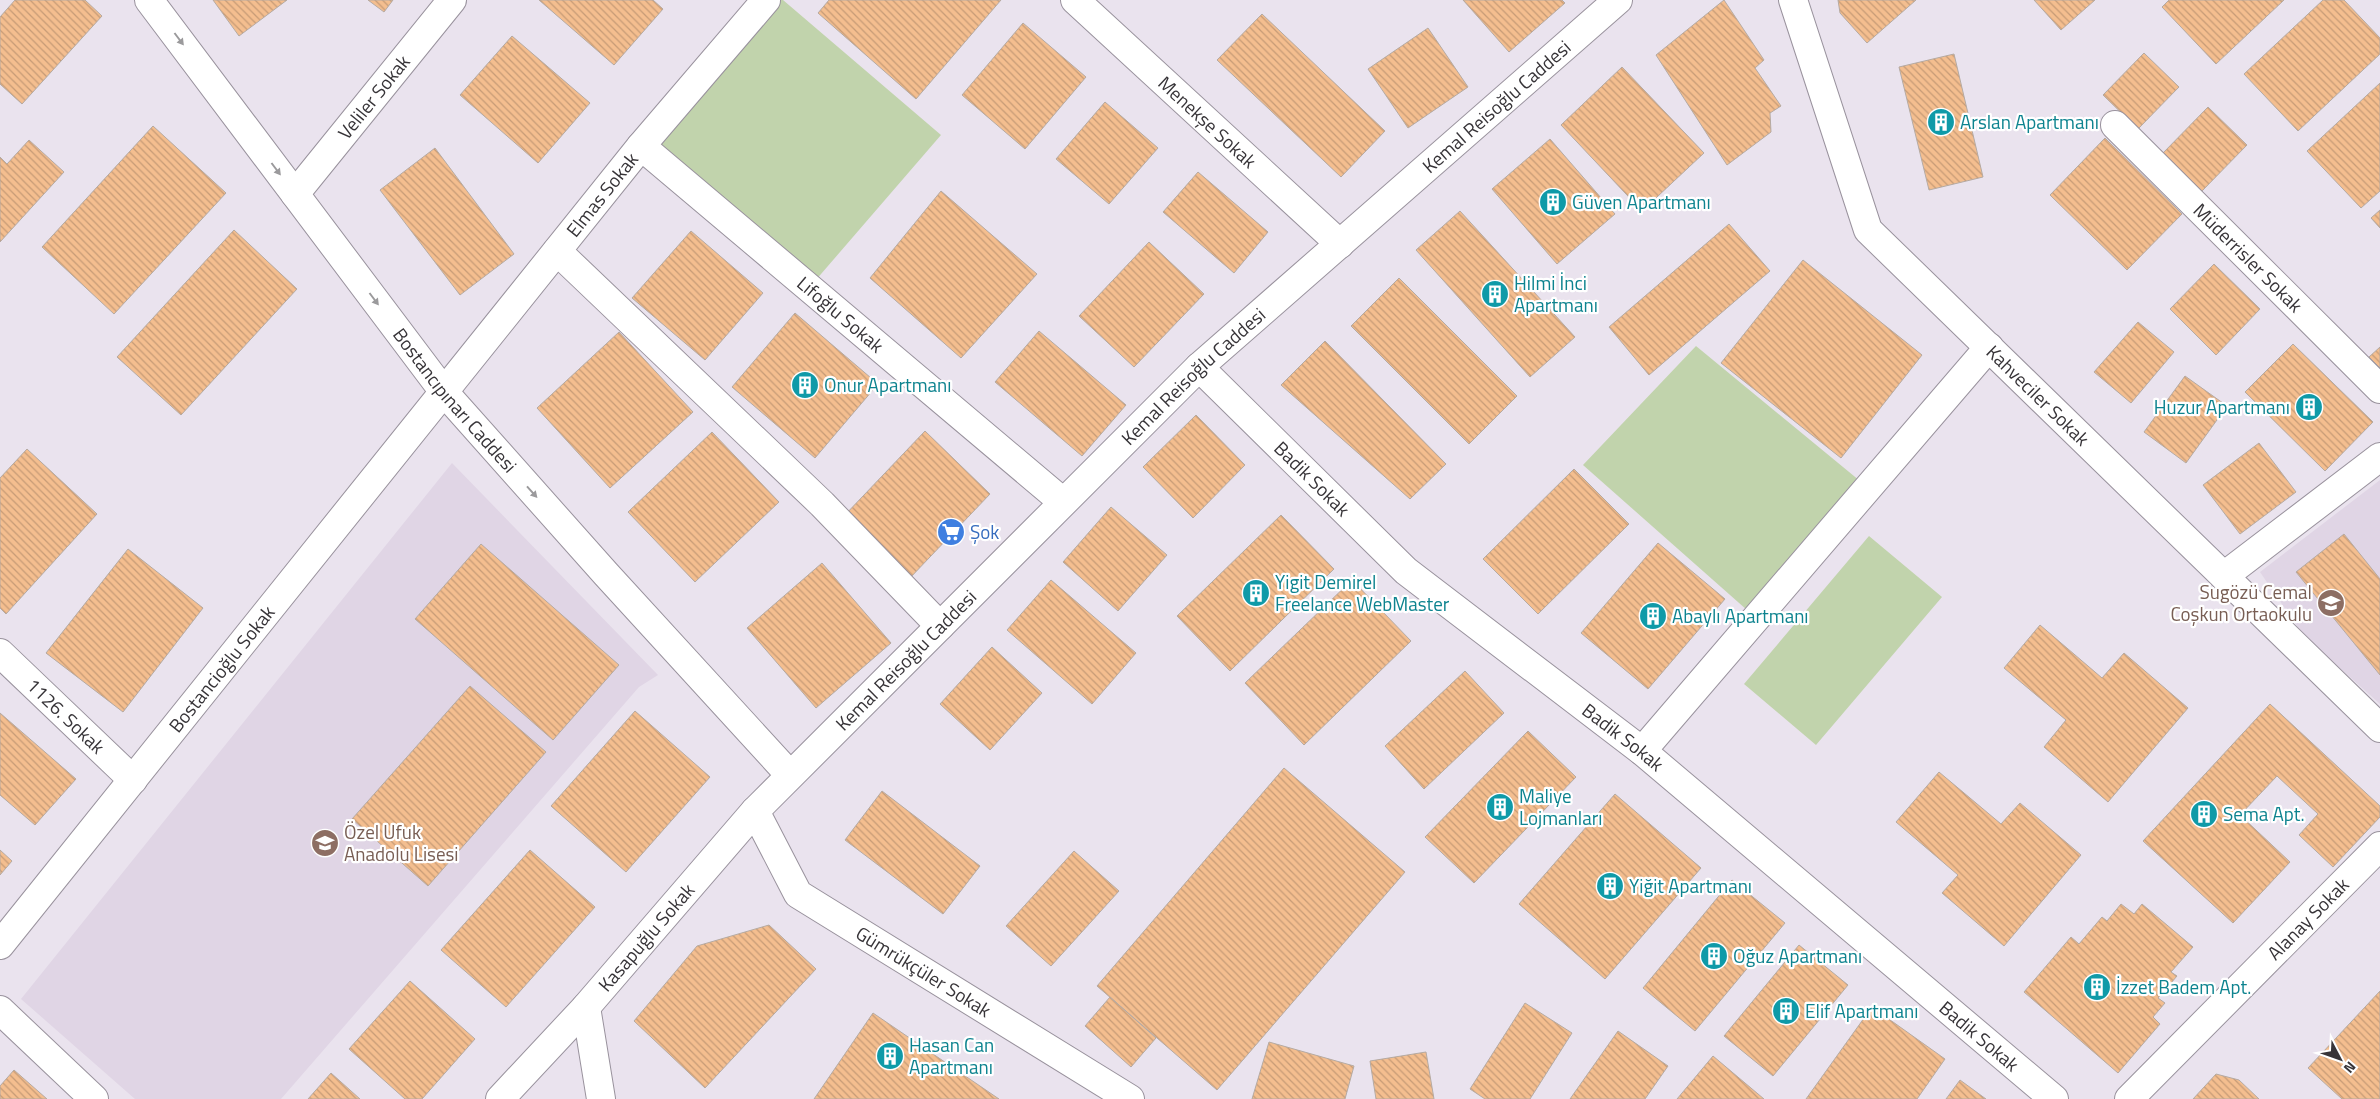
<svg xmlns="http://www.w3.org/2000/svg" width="2380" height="1099" viewBox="0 0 2380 1099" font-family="'Titillium Web',sans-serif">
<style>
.built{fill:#e0d5e5}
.green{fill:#c1d3ac}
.building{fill:url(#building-back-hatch);stroke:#b5aaa2}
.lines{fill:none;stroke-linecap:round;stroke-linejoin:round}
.street-casing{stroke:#99929d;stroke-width:30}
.secondary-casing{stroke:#99929d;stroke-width:30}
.street{stroke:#fff;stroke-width:28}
.secondary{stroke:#fff;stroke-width:28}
.oneway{fill:#9b9a9c}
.labels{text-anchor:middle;stroke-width:4.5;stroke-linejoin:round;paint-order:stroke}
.street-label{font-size:19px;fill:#373438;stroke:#fff}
.culture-label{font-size:19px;fill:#0d838f;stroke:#fff;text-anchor:start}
.shop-label{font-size:19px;fill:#366cbe;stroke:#fff;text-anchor:start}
.education-label{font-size:19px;fill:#785e54;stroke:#fff;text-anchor:end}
</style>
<defs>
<pattern id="building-back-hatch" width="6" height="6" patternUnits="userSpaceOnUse" patternTransform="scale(1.25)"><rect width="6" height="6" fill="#f4be8f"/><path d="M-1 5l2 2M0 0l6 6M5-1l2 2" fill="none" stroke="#c69b76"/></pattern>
</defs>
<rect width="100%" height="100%" fill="#eae3ee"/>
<path class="built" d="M 452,463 L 658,675 L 639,687 L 281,1099 L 135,1099 L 21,999 Z
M 2380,480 L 2380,704 L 2303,635 L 2260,572 Z"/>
<path class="green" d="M 779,0 L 783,0 L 941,135 L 815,281 L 654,146 Z
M 1696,346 L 1860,481 L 1747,610 L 1583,465 Z
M 1869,536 L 1942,597 L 1816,745 L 1744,684 Z"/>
<path class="building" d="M 15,0 L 85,0 L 102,16 L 22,104 L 0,84 L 0,17 Z
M 213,0 L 287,0 L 239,36 Z
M 368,0 L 393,0 L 384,12 Z
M 539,0 L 653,0 L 663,9 L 614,65 Z
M 829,0 L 1001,0 L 916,99 L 818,13 Z
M 1463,0 L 1562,0 L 1565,3 L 1509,52 Z
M 1724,0 L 1764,60 L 1755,68 L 1781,106 L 1770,113 L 1771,132 L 1727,165 L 1656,55 Z
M 1838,0 L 1916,0 L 1867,43 L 1840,13 Z
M 2034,0 L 2095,0 L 2061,30 Z
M 2169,0 L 2284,0 L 2216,64 L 2162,7 Z
M 2323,0 L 2344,0 L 2380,38 L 2380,54 L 2298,131 L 2244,74 Z
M 1262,14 L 1385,131 L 1341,177 L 1217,60 Z
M 1023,23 L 1086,77 L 1025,149 L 962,95 Z
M 1428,28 L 1468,87 L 1408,128 L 1368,69 Z
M 512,36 L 590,103 L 538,163 L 460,95 Z
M 2144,53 L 2179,87 L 2138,129 L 2103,95 Z
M 1954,54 L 1983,177 L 1929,190 L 1899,67 Z
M 1622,67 L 1704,153 L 1642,211 L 1561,125 Z
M 2380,83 L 2380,191 L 2361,208 L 2307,151 Z
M 1105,102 L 1158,148 L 1109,204 L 1056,159 Z
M 2208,107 L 2247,145 L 2201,192 L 2162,154 Z
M 153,126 L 226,193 L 114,314 L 42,247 Z
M 2105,138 L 2182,214 L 2127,270 L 2050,195 Z
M 1550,139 L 1615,214 L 1557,264 L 1492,189 Z
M 29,140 L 64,172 L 0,242 L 0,157 L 7,164 Z
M 435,148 L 514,254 L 460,295 L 380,190 Z
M 1198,172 L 1268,232 L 1234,273 L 1163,212 Z
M 941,191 L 1037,274 L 961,358 L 870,278 Z
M 2380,210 L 2380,228 L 2371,218 Z
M 1460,211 L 1575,337 L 1530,377 L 1416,250 Z
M 1729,224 L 1770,271 L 1649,375 L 1609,327 Z
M 234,230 L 297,289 L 181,415 L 117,357 Z
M 691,231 L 763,293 L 705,360 L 632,298 Z
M 1149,242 L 1204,294 L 1134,367 L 1079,316 Z
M 1803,260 L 1922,355 L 1841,458 L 1721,363 Z
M 2214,264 L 2260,309 L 2216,355 L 2170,309 Z
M 1399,278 L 1517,396 L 1469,444 L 1351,326 Z
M 795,313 L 878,384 L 815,458 L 732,387 Z
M 2138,322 L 2174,352 L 2131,403 L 2094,372 Z
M 1039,331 L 1126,405 L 1082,456 L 995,382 Z
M 619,332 L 693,412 L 610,488 L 537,408 Z
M 1325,341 L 1446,464 L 1410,499 L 1281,385 Z
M 2293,344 L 2373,422 L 2325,471 L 2245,392 Z
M 2380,347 L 2380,368 L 2369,357 Z
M 2185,376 L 2227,406 L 2186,463 L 2144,432 Z
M 1196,415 L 1245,465 L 1193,518 L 1143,467 Z
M 925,431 L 990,494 L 909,579 L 843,517 Z
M 712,432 L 779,502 L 695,582 L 628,512 Z
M 2259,443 L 2296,492 L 2240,534 L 2203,485 Z
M 27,449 L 97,514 L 6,614 L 0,608 L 0,478 Z
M 1574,469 L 1629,524 L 1538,614 L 1483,559 Z
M 1111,507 L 1167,555 L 1118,611 L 1063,562 Z
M 1281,515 L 1334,569 L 1230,671 L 1177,616 Z
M 2344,534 L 2380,579 L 2380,675 L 2296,572 Z
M 1658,543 L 1725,599 L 1648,689 L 1581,633 Z
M 481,544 L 619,665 L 553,740 L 415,619 Z
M 128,549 L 203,608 L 123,712 L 46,653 Z
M 822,563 L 891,643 L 816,708 L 747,628 Z
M 1051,580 L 1136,653 L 1092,704 L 1007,630 Z
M 1352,580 L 1411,641 L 1304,745 L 1245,683 Z
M 2040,625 L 2102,678 L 2124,653 L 2188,708 L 2108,802 L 2044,747 L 2066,720 L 2004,668 Z
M 992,647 L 1042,693 L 990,750 L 940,704 Z
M 1465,671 L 1504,713 L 1424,789 L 1385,746 Z
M 470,686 L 546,752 L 428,886 L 352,819 Z
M 2270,704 L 2380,806 L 2380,817 L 2333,867 L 2299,835 L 2318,814 L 2277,776 L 2240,815 L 2290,862 L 2233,923 L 2143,841 Z
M 635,711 L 710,777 L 626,872 L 551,806 Z
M 0,713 L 76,779 L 35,825 L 0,795 Z
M 1528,731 L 1576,777 L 1474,883 L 1425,837 Z
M 1284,768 L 1405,872 L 1217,1090 L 1097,986 Z
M 1939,772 L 2001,824 L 2020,803 L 2081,855 L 2004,946 L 1942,893 L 1958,875 L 1896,822 Z
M 882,791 L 980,866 L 943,914 L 845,840 Z
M 1615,794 L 1701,868 L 1605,979 L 1519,904 Z
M 0,850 L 12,861 L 0,875 Z
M 530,850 L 595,907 L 506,1007 L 441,950 Z
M 1074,851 L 1119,891 L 1051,966 L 1006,926 Z
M 1732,880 L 1785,923 L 1695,1031 L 1643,988 Z
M 2121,904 L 2134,914 L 2142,904 L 2193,947 L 2171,972 L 2177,976 L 2158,998 L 2165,1003 L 2153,1017 L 2160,1024 L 2118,1073 L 2024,992 L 2071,937 L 2079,944 L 2102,917 L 2107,921 Z
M 769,925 L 816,969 L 705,1088 L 634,1021 L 697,946 Z
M 1799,945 L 1848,985 L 1773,1076 L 1724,1036 Z
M 410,981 L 475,1039 L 422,1099 L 405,1099 L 349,1049 Z
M 2380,991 L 2380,1099 L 2342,1099 L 2308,1068 Z
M 1110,997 L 1156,1038 L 1131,1067 L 1085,1026 Z
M 1525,1003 L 1572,1033 L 1530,1099 L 1485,1099 L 1470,1089 Z
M 1872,1007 L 1945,1059 L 1917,1099 L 1806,1099 Z
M 873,1013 L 999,1099 L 814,1099 Z
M 1618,1031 L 1668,1066 L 1645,1099 L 1570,1099 Z
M 1269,1042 L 1354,1066 L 1345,1099 L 1252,1099 Z
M 1426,1052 L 1434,1099 L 1376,1099 L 1370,1061 Z
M 1713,1056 L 1764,1099 L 1677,1099 Z
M 14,1070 L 47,1099 L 0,1099 L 0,1086 Z
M 331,1073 L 360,1099 L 308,1099 Z
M 2216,1074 L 2239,1080 L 2259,1099 L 2193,1099 Z
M 1960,1080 L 1986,1099 L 1946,1099 Z"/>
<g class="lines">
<g class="street-casing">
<g id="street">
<path id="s1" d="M 1075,0 L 1340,244"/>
<path id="s2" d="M 1793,0 L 1868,230 L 2380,728"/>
<path id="s3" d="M 2115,125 L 2380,389"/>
<path id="s4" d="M 641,146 L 1063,502"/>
<path id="s5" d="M 295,194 L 452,0"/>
<path d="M 557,251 L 822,504 L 940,626"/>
<path id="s6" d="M 1199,367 L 1406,571 L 1642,751 L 2054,1099"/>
<path d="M 2224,576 L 2380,457"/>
<path id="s7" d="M 0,653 L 133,780"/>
<path d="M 1642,751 L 1989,347"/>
<path id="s8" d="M 755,811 L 798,894 L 1130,1099"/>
<path id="s9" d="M 0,945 L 641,146 L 766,0"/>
<path d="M 586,1007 L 601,1099"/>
<path d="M 0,1010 L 94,1099"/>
<path id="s10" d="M 2129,1099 L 2380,846"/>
</g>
</g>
<g class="secondary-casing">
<g id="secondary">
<path id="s11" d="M 149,0 L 444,392 L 606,574 L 790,775"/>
<path id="s12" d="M 500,1099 L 586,1007 L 755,811 L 1199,367 L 1618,0"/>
</g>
</g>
<use href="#street" class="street"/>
<use href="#secondary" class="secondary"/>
</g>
<defs><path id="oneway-solid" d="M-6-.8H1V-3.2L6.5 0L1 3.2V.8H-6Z" transform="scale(1.25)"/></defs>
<g class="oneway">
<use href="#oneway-solid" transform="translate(179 39) rotate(53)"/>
<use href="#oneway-solid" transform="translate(276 169) rotate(53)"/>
<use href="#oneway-solid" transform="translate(374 299) rotate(53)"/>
<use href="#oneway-solid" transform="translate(532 492) rotate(48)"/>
</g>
<defs>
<g id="building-disc" transform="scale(1.4375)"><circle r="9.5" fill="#0f9aa8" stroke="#fff"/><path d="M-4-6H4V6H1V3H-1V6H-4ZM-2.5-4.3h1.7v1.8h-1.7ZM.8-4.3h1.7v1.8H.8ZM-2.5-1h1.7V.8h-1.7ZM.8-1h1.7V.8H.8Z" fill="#fff"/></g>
<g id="supermarket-disc" transform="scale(1.4375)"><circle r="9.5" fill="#3f7fe0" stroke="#fff"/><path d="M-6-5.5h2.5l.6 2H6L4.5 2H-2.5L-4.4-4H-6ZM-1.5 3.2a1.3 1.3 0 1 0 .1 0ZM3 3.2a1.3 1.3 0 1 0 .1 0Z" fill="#fff"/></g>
<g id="school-disc" transform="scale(1.4375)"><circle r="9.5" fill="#8d6e63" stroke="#fff"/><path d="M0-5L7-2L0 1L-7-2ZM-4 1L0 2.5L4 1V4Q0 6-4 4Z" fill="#fff"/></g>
</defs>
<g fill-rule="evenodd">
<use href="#building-disc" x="1941" y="122"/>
<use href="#building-disc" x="1553" y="202"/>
<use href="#building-disc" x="1495" y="294"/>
<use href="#building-disc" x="805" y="385"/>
<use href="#building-disc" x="2309" y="407"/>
<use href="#supermarket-disc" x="951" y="532"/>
<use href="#building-disc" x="1256" y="593"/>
<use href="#school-disc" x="2331" y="603"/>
<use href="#building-disc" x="1653" y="616"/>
<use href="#building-disc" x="1500" y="807"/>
<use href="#building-disc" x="2204" y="814"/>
<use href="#school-disc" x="325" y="843"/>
<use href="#building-disc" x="1610" y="886"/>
<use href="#building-disc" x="1714" y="956"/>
<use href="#building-disc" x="2097" y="987"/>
<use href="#building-disc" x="1786" y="1011"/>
<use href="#building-disc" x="890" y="1056"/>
</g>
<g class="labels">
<g class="street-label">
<text dy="7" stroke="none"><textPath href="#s5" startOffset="125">Veliler Sokak</textPath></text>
<text dy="7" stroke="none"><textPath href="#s12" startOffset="1408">Kemal Reisoğlu Caddesi</textPath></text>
<text dy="7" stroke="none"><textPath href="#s1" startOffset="180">Menekşe Sokak</textPath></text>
<text dy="7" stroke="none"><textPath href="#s9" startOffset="962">Elmas Sokak</textPath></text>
<text dy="7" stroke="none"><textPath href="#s3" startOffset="188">Müderrisler Sokak</textPath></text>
<text dy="7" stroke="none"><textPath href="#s4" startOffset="261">Lifoğlu Sokak</textPath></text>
<text dy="7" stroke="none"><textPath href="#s12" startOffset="1002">Kemal Reisoğlu Caddesi</textPath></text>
<text dy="7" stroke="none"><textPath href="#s2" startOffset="479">Kahveciler Sokak</textPath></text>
<text dy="7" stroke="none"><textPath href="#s11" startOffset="504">Bostancıpınarı Caddesi</textPath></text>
<text dy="7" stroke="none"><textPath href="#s6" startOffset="159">Badik Sokak</textPath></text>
<text dy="7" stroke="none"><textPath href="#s12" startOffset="598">Kemal Reisoğlu Caddesi</textPath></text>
<text dy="7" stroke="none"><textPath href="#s9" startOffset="354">Bostancioğlu Sokak</textPath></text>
<text dy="7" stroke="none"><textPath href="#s7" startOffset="91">1126. Sokak</textPath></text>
<text dy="7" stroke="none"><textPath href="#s6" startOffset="564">Badik Sokak</textPath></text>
<text dy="7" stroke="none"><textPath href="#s10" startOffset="254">Alanay Sokak</textPath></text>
<text dy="7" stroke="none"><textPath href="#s12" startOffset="218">Kasapuğlu Sokak</textPath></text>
<text dy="7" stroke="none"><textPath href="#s8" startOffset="241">Gümrükçüler Sokak</textPath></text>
<text dy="7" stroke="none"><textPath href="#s6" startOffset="1029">Badik Sokak</textPath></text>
</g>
<g class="culture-label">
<text x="1960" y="129">Arslan Apartmanı</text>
<text x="1572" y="209">Güven Apartmanı</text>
<text x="1514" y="290">Hilmi İnci<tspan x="1514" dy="22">Apartmanı</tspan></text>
<text x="824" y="392">Onur Apartmanı</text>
<text x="2290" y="414" text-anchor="end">Huzur Apartmanı</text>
<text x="1275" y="589">Yigit Demirel<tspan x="1275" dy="22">Freelance WebMaster</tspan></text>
<text x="1672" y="623">Abaylı Apartmanı</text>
<text x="1519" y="803">Maliye<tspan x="1519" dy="22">Lojmanları</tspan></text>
<text x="2223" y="821">Sema Apt.</text>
<text x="1629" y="893">Yiğit Apartmanı</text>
<text x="1733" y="963">Oğuz Apartmanı</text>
<text x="2116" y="994">İzzet Badem Apt.</text>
<text x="1805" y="1018">Elif Apartmanı</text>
<text x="909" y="1052">Hasan Can<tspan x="909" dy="22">Apartmanı</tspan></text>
</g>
<g class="shop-label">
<text x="970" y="539">Şok</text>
</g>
<g class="education-label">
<text x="2312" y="599">Sugözü Cemal<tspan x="2312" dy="22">Coşkun Ortaokulu</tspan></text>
<text x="344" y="839" text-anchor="start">Özel Ufuk<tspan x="344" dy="22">Anadolu Lisesi</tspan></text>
</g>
</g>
<g transform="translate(2340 1059) rotate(131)" stroke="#ffffff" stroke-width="4" paint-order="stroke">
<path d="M0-4L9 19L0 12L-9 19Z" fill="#373438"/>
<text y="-8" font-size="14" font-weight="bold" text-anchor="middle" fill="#373438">N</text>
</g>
</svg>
